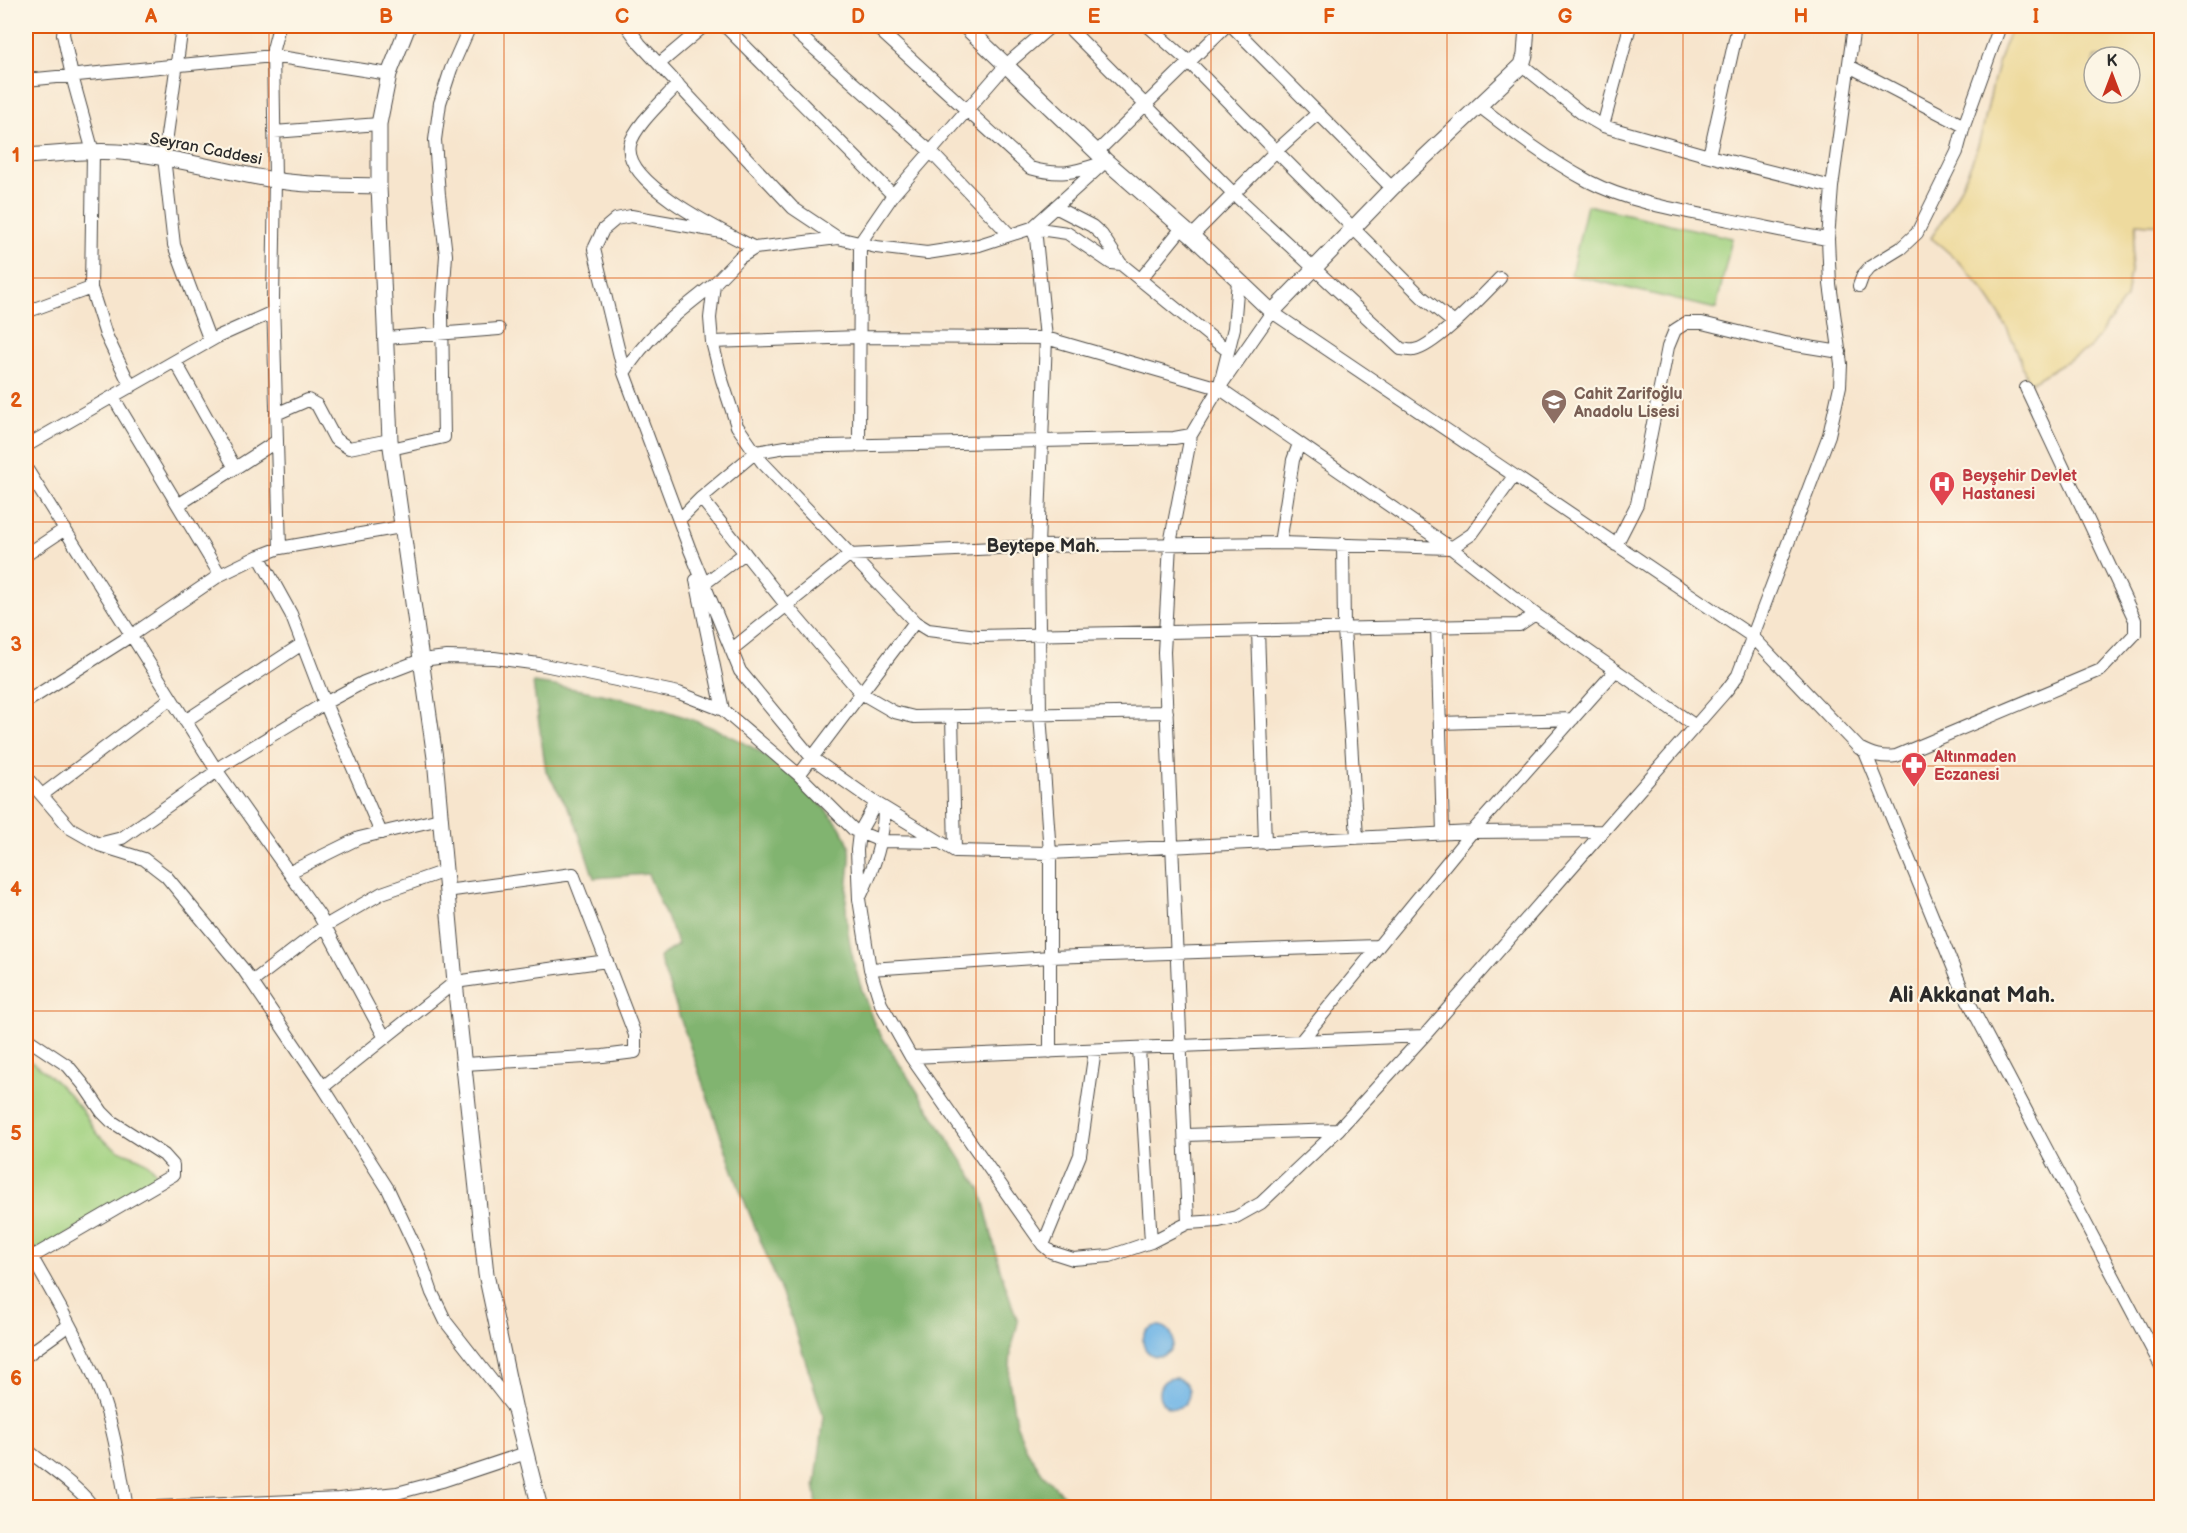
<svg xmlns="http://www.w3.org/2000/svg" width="2187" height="1533" viewBox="0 0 2187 1533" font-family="'Balsamiq Sans',sans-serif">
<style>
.green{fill:#a2d281;stroke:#667e56;stroke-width:1.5}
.forest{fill:#81b46f;stroke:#56704d;stroke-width:1.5}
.sand{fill:#eeda9e;stroke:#8c8264;stroke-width:1.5;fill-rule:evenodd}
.water{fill:#6fb5e6;stroke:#4d7088;stroke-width:1.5}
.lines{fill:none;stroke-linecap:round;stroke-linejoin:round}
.minor-casing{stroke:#4a4743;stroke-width:14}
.tertiary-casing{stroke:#4a4743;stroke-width:17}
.minor{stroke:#fff;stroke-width:12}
.tertiary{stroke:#fff;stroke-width:15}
.grid{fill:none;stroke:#df570e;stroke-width:1.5;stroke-opacity:0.55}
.labels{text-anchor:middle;stroke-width:4.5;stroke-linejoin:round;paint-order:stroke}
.street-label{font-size:16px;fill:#2b2b2b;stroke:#fcf5e5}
.education-label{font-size:16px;font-weight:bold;fill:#785e54;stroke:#fcf5e5;text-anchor:start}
.health-label{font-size:16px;font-weight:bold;fill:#be3a42;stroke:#fcf5e5;text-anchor:start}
.neighbourhood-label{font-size:18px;font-weight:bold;fill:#2b2b2b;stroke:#fcf5e5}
.district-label{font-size:22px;font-weight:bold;fill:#2b2b2b;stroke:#fcf5e5}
.neatline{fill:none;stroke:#df570e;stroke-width:2}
.grid-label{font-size:20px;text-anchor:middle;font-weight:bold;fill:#df570e}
</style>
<rect width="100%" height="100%" fill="#fcf5e5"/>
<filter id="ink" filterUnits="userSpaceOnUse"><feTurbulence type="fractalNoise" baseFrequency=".0167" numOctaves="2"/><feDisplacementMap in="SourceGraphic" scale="12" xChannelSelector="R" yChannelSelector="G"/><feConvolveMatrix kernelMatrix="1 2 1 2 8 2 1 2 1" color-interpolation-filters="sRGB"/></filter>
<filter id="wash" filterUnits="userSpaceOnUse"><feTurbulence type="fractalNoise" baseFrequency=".008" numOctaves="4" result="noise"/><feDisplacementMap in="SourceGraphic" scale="24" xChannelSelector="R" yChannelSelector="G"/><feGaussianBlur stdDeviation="1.35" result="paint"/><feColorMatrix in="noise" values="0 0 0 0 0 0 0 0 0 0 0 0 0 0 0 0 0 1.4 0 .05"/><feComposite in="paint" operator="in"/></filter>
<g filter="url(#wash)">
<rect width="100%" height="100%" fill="#f7e5cd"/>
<path class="green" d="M 1587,205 L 1732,238 L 1716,309 L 1571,275 Z
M 26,1058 C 47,1072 65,1088 80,1108 C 90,1121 95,1135 109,1144 C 131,1160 144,1151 161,1180 L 36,1253 L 26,1235 Z"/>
<path class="forest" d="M 533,683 C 614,692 719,718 785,769 C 795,777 804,788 814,797 C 828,812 845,828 850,849 C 852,857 846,891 846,903 C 846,946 860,987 875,1026 L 981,1190 L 1000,1269 L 1018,1322 L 1011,1351 L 1009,1381 L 1016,1423 L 1027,1450 L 1042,1473 L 1062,1494 L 1082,1507 L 817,1507 L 815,1489 L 824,1417 L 790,1314 L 738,1185 L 659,957 L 678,945 L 648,874 L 594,878 L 573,816 L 546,771 Z"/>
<path class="sand" d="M 2013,26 L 2161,26 L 2161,225 L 2137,223 L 2126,298 L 2090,348 L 2028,384 C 2012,324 1981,276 1931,238 C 1953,205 1972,170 1982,131 C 1992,95 1995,59 2013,26 ZM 2094,57 L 2130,57 L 2130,93 L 2094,93 Z"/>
<path class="water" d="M1143 1341a15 15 0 1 1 30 0a15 15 0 1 1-30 0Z
M1159 1393a15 15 0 1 1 30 0a15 15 0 1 1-30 0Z"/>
</g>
<g filter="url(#ink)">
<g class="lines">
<g class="minor-casing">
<path id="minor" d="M 64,26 L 63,34 L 72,76 L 93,152 L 91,288 L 106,335 L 131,387
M 182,26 L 164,157 L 174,245 L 210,341
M 279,26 L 273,49 L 275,180 L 273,299 L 280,548
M 627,26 L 640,44 L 793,208 L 838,238 L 876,247 L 927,253 L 979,245 L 1032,228 L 1106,161
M 725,26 L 893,195
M 789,26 L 931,152 L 1010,235
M 875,26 L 1030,168 C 1059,176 1072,173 1099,164
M 1067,26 L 1234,194 L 1401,349 C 1405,349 1410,351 1414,350 C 1435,347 1484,294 1500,278
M 1148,26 L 1189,62 L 1276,151 L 1422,297 L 1454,323
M 1232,26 L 1318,113
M 659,64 L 703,27 L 711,26
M 1522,65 L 1584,115 L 1603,126 L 1709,156 L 1832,187
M 1849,66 L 1964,126
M 26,80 L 273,56 L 389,74
M 678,84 C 665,99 634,126 630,145 C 622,184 726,233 755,248
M 1479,106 C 1514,133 1549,160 1588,181 C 1630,203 1684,211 1729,220 C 1762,226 1795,234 1828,239
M 1603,126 L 1630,26
M 274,132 L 379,124
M 1097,152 L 1226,26
M 1709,156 L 1738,26
M 1055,207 L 1092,226 L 1102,235 L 1121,264 L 1228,351
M 1192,236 L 1276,151 L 1318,113 L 1392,188
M 838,238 L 755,248 L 739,258 L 714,284 L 710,318 L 712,342 L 722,380 L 737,426 L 762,462 L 915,622 L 928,630 L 977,636 L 1519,625 L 1535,614
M 1140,280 L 1182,228
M 714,284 C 678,313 650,332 624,373 L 690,550 L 740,671 L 812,758 L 876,803 L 955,851 L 1050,853 L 1472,832 L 1602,831
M 1859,286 L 1863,275 L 1870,267 L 1901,248 L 1917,233 L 1957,152 L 1964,126 L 2000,26
M 26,312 L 91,288
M 386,338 L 499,329
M 712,342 L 860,337 L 1046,338 L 1219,388 L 1451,548 L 1535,614 L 1694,725
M 175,361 L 235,468
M 624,373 L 594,249 L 603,230 L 616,219 L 631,216 L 722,232
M 1219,388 L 1272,312 L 1753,637 L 1859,748 C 1872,755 1882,758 1896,756 L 2101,670 L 2135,634 L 2135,620 L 2026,388
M 113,397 L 220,575
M 276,414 L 308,400 L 317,405 L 335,439 L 349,448 L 390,440
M 859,444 L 860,243 L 893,195 L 1006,65 L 1051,26
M 26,446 L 217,337 L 273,312
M 391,449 L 444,437 L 442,315 L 446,255 L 439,195 L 435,140 L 440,103 L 451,69 L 470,26
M 26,468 L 217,771 L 319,915 L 385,1038
M 701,498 L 786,605 L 861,693 L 894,712 L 914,717 L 1167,712
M 178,505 L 277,441
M 679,520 L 701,498 L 756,452 L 786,447 L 1174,438 L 1191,435
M 1280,543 L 1293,460 L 1299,444
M 1343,544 L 1344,628 L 1357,838
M 1616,545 L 1637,504 L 1668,347 L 1675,330 L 1686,323 L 1702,323 L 1784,343 L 1840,352
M 26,555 L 65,529
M 259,556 L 291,614 L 325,703 L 381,833
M 696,580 L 723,710
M 704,584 L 745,553
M 1437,627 L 1443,833
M 1258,630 L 1265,843
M 731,650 L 849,555 L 1038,546 L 1280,543 L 1451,548 L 1472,534 L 1514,476
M 26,702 L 132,635 L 220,575 L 259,556 L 280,548 L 401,527
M 952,716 L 955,851
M 185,721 L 302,644
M 1440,723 L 1573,719
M 1865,752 L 1963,991 L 2162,1368
M 799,775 L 915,622
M 26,777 L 70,828 L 98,844 L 122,838 L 217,771 L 223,765 L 325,703 L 364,682 L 421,660 L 447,657 L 494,658 L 539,664 L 679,693 L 723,710 L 799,775 L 854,830 L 881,841 L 939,842
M 42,795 L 171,698
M 876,803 L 859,833 L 857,850 L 859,899 L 870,969 L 881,1004 L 911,1057 L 1043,1245 L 1051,1252 L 1073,1259 L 1110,1256 L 1151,1242 L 1188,1223 L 1219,1221 L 1236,1217 L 1261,1203 L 1338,1130 L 1424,1036 L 1726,691 L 1738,675 L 1829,435 L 1840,386 L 1841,364 L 1830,284 L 1828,239 L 1832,187 L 1854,26
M 99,845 L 144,859 L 166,876 L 243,969 L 323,1087 L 388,1189 L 419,1255 L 432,1293 L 446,1322 L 514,1409
M 290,872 L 359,838 L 440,819
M 446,891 L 573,874 L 635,1035 L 635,1052 L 603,1056 L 464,1064
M 861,895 C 874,867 884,840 884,808
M 870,969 L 1050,957 L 1377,946
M 252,982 L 325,926 L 382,893 L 445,871
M 26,1038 L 68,1066 L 83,1084 L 102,1112 L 111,1121 L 164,1155 L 173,1165 L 173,1175 L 32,1257
M 1301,1041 L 1472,832 L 1616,670
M 1139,1048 L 1151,1242
M 1050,1052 L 1050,853 L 1040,714 L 1038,546 L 1046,338 L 1036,238 L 1032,228 L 1067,233 L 1111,263 L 1121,264
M 911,1057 L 1424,1036
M 323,1087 L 455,982 L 607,961
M 1186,1135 L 1338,1130
M 1188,1223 L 1164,652 L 1170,544 L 1191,435 L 1219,388 L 1234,328 L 1238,280
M 1043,1245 L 1080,1155 L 1095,1050
M 26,1247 C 55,1298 90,1356 107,1412 C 117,1443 121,1476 127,1508
M 26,1356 L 69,1325
M 26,1449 C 41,1462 85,1491 93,1508
M 135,1508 L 339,1499 L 397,1493 L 442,1481 L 526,1453"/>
</g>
<g class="tertiary-casing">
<path id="tertiary" d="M 408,26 L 389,74 L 379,124 L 379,186 L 390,440 L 435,758 L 455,982 L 486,1274 L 515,1410 L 540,1508
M 965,26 L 1106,161 L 1192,236 L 1272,312 L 1392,188 L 1522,65 L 1525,55 L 1527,26
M 26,156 C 60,154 96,149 131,153 C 179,158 226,172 274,180 C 309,186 344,185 379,186"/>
</g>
<use href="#minor" class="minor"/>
<use href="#tertiary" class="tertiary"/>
</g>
</g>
<path class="grid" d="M 269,26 L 269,1508M 504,26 L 504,1508M 740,26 L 740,1508M 976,26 L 976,1508M 1211,26 L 1211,1508M 1447,26 L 1447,1508M 1683,26 L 1683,1508M 1918,26 L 1918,1508M 26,278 L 2162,278M 26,522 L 2162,522M 26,766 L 2162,766M 26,1011 L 2162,1011M 26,1256 L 2162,1256"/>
<defs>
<g id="school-pin" transform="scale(1.35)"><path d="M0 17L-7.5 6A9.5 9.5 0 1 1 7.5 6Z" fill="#8d6e63" stroke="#fcf5e5"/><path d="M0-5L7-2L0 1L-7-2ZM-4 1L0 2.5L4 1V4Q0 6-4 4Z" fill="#fff"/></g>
<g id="hospital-pin" transform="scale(1.35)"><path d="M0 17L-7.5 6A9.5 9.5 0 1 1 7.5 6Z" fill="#e0444e" stroke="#fcf5e5"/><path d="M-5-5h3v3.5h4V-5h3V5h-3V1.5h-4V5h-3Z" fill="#fff"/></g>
<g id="pharmacy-pin" transform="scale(1.35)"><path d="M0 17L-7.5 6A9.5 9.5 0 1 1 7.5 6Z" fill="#e0444e" stroke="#fcf5e5"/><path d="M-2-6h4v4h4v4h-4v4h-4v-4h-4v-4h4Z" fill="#fff"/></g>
</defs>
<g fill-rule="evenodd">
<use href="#school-pin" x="1554" y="402"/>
<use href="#hospital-pin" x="1942" y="484"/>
<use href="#pharmacy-pin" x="1914" y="765"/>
</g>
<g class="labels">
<g class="street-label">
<text transform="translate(206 148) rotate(11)" y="6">Seyran Caddesi</text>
</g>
<g class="education-label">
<text x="1574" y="399">Cahit Zarifoğlu<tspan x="1574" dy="18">Anadolu Lisesi</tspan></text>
</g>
<g class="health-label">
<text x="1962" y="481">Beyşehir Devlet<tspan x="1962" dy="18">Hastanesi</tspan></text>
<text x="1934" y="762">Altınmaden<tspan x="1934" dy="18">Eczanesi</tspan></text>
</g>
<g class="neighbourhood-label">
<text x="1043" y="552">Beytepe Mah.</text>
</g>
<g class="district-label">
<text x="1972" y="1002">Ali Akkanat Mah.</text>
</g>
</g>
<rect width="2187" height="1533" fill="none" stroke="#fcf5e5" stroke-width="66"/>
<g transform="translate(2112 75)"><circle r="28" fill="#fcf5e5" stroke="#a8a49b" stroke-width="1.5"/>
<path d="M0-4.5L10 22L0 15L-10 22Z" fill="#c8321e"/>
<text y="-9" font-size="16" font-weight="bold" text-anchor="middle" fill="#2b2b2b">K</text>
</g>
<rect x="33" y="33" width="2121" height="1467" class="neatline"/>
<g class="grid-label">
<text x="151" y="23">A</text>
<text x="386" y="23">B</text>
<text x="622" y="23">C</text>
<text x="858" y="23">D</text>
<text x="1094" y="23">E</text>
<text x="1329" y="23">F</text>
<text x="1565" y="23">G</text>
<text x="1801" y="23">H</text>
<text x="2036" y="23">I</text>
<text x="16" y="162">1</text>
<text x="16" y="407">2</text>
<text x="16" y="651">3</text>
<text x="16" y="896">4</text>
<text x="16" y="1140">5</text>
<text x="16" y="1385">6</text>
</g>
</svg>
